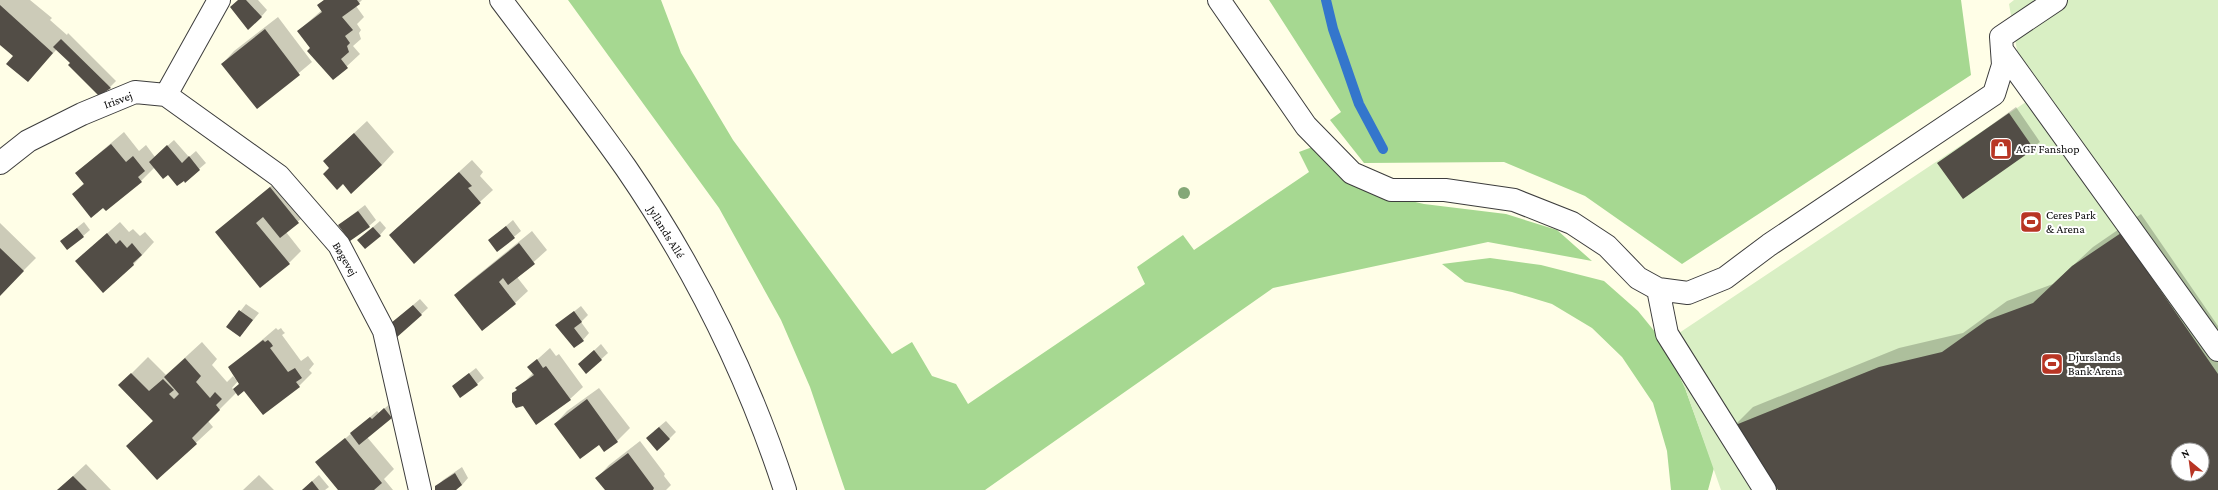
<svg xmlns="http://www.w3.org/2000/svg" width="2218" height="490" viewBox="0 0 2218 490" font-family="'Crimson Pro',serif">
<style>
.forest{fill:#a6d891}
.pitch{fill:#d9efc4;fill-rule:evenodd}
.shadow{fill:#0003;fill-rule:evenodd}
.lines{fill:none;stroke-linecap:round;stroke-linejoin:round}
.stream{stroke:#3476cc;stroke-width:10}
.building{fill:#524d46;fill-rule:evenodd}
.minor-casing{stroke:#3d3d3d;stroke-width:24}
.minor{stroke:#fff;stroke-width:22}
.tree{fill:#84a777}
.labels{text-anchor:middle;stroke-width:4;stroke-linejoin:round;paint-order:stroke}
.street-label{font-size:12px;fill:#0a0a0a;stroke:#fff}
.poi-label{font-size:12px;fill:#0a0a0a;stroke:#fff;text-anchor:start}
</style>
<rect width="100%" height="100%" fill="#fffee7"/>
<path class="forest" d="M 568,0 L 661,0 L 681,53 L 733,140 L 892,354 L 912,342 L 932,376 L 956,384 L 968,404 L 1145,284 L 1137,267 L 1183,235 L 1194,250 L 1309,172 L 1299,152 L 1315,146 L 1363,190 L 1424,204 L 1506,214 L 1557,230 L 1592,261 L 1488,242 L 1273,288 L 985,490 L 845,490 L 810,387 L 781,320 L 719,208 Z
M 1269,0 L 1961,0 L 1971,75 L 1682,264 L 1585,196 L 1504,162 L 1364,163 L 1330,120 L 1341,112 Z
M 1490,258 L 1541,265 L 1604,281 L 1638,311 L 1664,343 L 1685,388 L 1714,468 L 1708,490 L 1671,490 L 1667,451 L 1653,403 L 1622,357 L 1592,328 L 1552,304 L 1512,292 L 1465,282 L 1442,264 Z"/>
<path class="pitch" d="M 2014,0 L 2218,0 L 2218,490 L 1721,490 L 1685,388 L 1664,343 L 2026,102 L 2009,4 ZM 2178,450 L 2202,450 L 2202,474 L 2178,474 Z"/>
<path class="shadow" d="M 0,0 L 30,0 L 52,18 L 50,20 L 67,35 L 68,33 L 116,81 L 110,87 L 71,63 L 57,49 L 28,81 L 14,56 L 0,44 Z
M 239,0 L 258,0 L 267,10 L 261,17 Z
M 324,0 L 362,0 L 356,6 L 364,17 L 357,24 L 361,30 L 359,33 L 361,39 L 353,46 L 360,54 L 333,79 L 298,31 L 322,10 L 318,5 Z
M 278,17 L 312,62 L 257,108 L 222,64 L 234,51 Z
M 2016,107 L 2040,142 L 1963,198 L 1939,163 Z
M 367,121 L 394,152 L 382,165 L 330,168 L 337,149 Z
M 124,132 L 139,151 L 146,145 L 155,157 L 174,140 L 189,157 L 196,151 L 206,163 L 185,181 L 155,167 L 141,181 L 103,206 L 73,194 L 84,183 L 76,173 Z
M 472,160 L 483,172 L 480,176 L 493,190 L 414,262 L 403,223 Z
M 283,176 L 311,210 L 286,232 L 301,251 L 289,263 L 216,232 Z
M 365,205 L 376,220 L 369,226 L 339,225 Z
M 2141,214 L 2218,326 L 2218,490 L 1779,490 L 1734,426 L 1753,407 L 1899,348 L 1963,333 L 2007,301 L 2053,284 L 2093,247 ZM 2178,450 L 2202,450 L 2202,474 L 2178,474 Z
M 513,220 L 521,231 L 498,250 L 490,240 Z
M 380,221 L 386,228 L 380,235 L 365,234 Z
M 84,222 L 90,230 L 68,249 L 68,235 Z
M 120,222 L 129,232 L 133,229 L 140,236 L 145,232 L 154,242 L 134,264 L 103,292 L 76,261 Z
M 0,223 L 36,258 L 0,294 Z
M 532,231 L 547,250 L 517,277 L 528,291 L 515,303 L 455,295 L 468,283 Z
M 420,299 L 428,308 L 396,337 L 392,323 Z
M 246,304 L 259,313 L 240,336 L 228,327 Z
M 581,306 L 588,315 L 581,322 L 589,333 L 583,340 L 557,325 Z
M 276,328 L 278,330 L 281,328 L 283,331 L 285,333 L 282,335 L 301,361 L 308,356 L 314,364 L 309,370 L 312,373 L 299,386 L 244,390 L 237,392 L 208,421 L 213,427 L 157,479 L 127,446 L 153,421 L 120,385 L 148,357 L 166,375 L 202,342 L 217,359 L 212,365 L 227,382 L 233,376 L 237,381 L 229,368 ZM 238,381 L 240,383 L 234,390 L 232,388 Z
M 601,344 L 608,353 L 586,373 L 586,358 Z
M 550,348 L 556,356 L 559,354 L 583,387 L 570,399 L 524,405 L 513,394 L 533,373 L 529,367 Z
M 476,368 L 484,378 L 477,384 L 453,386 Z
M 599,388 L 630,428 L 617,441 L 600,444 L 555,424 L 567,411 Z
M 391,403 L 398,411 L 367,437 L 394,469 L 384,479 L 393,490 L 340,490 L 317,463 L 377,411 L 379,413 Z
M 666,421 L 676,432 L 669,439 L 654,431 Z
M 640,441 L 665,474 L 664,476 L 671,485 L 666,490 L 606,490 L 597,478 L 609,465 Z
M 86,464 L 111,490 L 57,490 L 59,489 Z
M 462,467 L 468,478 L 462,485 L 454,490 L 436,490 L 436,487 L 443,480 Z
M 259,475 L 274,490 L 243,490 Z
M 319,475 L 329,487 L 325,490 L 302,490 Z"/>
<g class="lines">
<path class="stream" d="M 1326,0 L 1333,29 L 1359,104 L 1383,149"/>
</g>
<path class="building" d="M 238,0 L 246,0 L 262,17 L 248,30 L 230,7 Z
M 324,0 L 357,0 L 360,4 L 342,17 L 353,30 L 345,36 L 350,43 L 347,46 L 349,52 L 341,59 L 348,68 L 333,80 L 307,51 L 310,48 L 297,31 L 322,12 L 317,5 Z
M 0,5 L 53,53 L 28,82 L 6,64 L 13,56 L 0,45 Z
M 265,29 L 300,75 L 257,109 L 221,64 Z
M 61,39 L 111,88 L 99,96 L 68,65 L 70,63 L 53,47 Z
M 2009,113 L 2034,149 L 1963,199 L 1937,163 Z
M 354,133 L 382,165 L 351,194 L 343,184 L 337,190 L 323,174 L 329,168 L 323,161 Z
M 111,144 L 126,162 L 133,156 L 145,171 L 138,177 L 142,182 L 106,211 L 103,208 L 91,218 L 72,194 L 84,184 L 75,173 Z
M 167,145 L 182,163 L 189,156 L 200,170 L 185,183 L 184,181 L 177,186 L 168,175 L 163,179 L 149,162 Z
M 459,172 L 472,186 L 468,188 L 481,203 L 414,264 L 389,235 Z
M 270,187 L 299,223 L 280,238 L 263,217 L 256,223 L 290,264 L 260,288 L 215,232 Z
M 358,211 L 370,227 L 350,241 L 338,225 Z
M 506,226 L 515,238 L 497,252 L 488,240 Z
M 373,227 L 381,236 L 365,249 L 357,240 Z
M 77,228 L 84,237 L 67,250 L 60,241 Z
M 107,233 L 116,244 L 120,240 L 127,248 L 132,243 L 142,255 L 133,263 L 134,265 L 103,293 L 75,261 Z
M 2121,233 L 2218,374 L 2218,490 L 1778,490 L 1733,426 L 1879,367 L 1942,352 L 1987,320 L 2033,303 L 2072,266 ZM 2178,450 L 2202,450 L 2202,474 L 2178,474 Z
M 519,243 L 535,264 L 508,285 L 503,278 L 499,282 L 516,304 L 482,331 L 454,295 Z
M 0,248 L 24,271 L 0,296 Z
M 413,305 L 422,315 L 396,338 L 391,323 Z
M 239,310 L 253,320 L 240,337 L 226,327 Z
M 574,311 L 582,322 L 574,328 L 584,341 L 574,348 L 555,325 Z
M 263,340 L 265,342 L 268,340 L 271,343 L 273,346 L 270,348 L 288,372 L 295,368 L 302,378 L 296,382 L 300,387 L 263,415 L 244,391 L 238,396 L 233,389 L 239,384 L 228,367 Z
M 594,350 L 602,360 L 586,374 L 578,364 Z
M 185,358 L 201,376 L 196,382 L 210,398 L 215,392 L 222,399 L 216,405 L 220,410 L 192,438 L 197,444 L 157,480 L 126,446 L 153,421 L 118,385 L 131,373 L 149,391 L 163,379 L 174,390 L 169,394 L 174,399 L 179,394 L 164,377 Z
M 537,359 L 543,368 L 546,366 L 571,400 L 536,425 L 523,406 L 516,408 L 512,402 L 512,393 L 517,390 L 515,388 L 534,375 L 527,367 Z
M 469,373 L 478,385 L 460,398 L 452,386 Z
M 587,399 L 618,442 L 604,452 L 599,445 L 580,459 L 554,424 Z
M 384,408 L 392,418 L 359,445 L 350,433 L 370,417 L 372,419 Z
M 659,427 L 670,439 L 657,451 L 646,438 Z
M 345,438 L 382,483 L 374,490 L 338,490 L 315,462 Z
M 628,453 L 654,488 L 653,490 L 605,490 L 595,478 Z
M 455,473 L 462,485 L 456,490 L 435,490 L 435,486 Z
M 73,476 L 87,490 L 57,490 Z
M 312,481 L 319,490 L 302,490 Z"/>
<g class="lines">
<g class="minor-casing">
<path id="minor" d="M 501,0 C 543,56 586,111 626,168 C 694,267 748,376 785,490
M 1219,0 L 1306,126 L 1352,173 L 1391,190 L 1445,190 L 1514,200 L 1572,223 L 1607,246 L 1638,278 L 1658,289 L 1688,293 L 1725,278 L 1769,245 L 1994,94 L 2003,65 L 2001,37 L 2056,0
M 2002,50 L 2218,350
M 166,95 L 279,176 L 339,245 L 384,331 L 420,490
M 0,163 L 28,141 L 82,114 L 135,92 L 166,95 L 219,0
M 1658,289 L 1667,334 L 1765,490"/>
</g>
<use href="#minor" class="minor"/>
</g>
<circle class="tree" cx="1184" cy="193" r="6"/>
<defs>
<g id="shop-square" transform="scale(1.15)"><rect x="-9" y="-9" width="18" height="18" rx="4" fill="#b83524" stroke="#fff"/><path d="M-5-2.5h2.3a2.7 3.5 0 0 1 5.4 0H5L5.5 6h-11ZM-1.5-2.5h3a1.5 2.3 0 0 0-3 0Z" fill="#fff"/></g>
<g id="stadium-square" transform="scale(1.15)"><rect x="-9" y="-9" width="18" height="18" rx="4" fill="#b83524" stroke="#fff"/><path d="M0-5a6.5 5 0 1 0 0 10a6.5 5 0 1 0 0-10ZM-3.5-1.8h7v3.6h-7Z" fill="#fff"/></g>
</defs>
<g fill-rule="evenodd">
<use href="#shop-square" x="2001" y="149"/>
<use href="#stadium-square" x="2031" y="222"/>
<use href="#stadium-square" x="2052" y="364"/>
</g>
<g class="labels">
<g class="street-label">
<text transform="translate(118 100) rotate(-20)" y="4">Irisvej</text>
<text transform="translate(666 232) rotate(58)" y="4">Jyllands Allé</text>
<text transform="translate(345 259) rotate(60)" y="4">Bøgevej</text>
</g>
<g class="poi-label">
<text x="2016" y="153">AGF Fanshop</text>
<text x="2046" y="219">Ceres Park<tspan x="2046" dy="14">&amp; Arena</tspan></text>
<text x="2068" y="361">Djurslands<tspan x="2068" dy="14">Bank Arena</tspan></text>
</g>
</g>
<g transform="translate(2190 462) rotate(331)"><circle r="19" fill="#ffffff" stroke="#9d9d9d"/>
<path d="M0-3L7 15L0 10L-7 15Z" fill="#b83524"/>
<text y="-6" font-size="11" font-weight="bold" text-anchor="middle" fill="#0a0a0a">N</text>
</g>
</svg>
